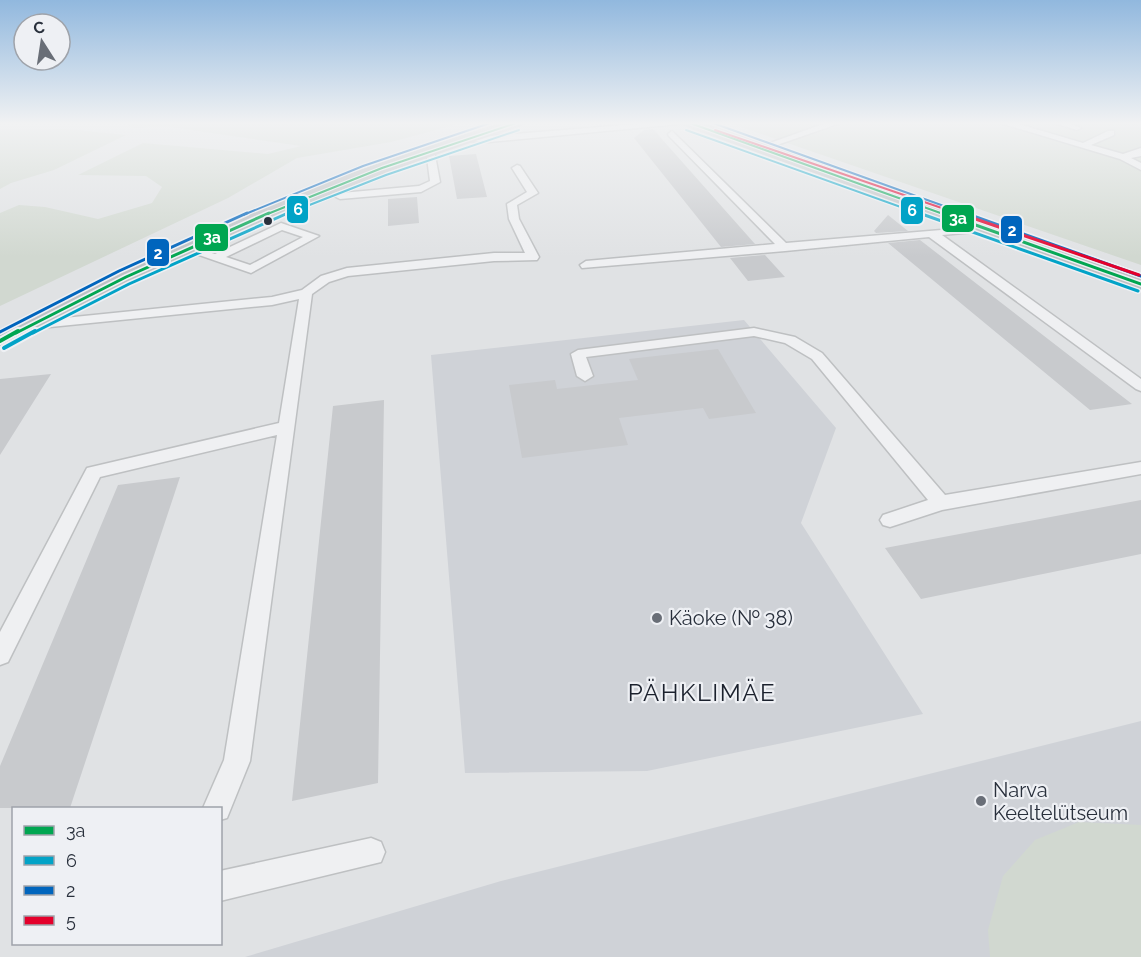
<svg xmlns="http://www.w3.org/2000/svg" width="1141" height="957" viewBox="0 0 1141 957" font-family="Raleway,sans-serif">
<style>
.built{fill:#cfd2d7}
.green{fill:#d1d8d0}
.building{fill:#c8cacd}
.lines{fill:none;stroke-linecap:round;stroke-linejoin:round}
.lane-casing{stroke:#bec0c2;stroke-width:3}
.lane{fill:#eff0f2;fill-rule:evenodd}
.secondary{fill:#bec1c4;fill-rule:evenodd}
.bus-1-far2-casing{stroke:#eef0f4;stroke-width:4.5}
.bus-1-far1-casing{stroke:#eef0f4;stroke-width:6}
.bus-1-casing{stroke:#eef0f4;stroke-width:8}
.bus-2-far2-casing{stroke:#eef0f4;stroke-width:4.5}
.bus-2-far1-casing{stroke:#eef0f4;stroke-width:6}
.bus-2-casing{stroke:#eef0f4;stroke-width:8}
.bus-3-far1-casing{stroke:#eef0f4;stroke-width:4.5}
.bus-3-casing{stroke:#eef0f4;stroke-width:6}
.bus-4-far1-casing{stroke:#eef0f4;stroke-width:4.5}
.bus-4-casing{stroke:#eef0f4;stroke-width:6}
.bus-1-far2{stroke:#00a651;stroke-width:2}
.bus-1-far1{stroke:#00a651;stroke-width:3}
.bus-1{stroke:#00a651;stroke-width:4}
.bus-2-far2{stroke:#02a3c7;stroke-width:2}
.bus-2-far1{stroke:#02a3c7;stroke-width:3}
.bus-2{stroke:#02a3c7;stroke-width:4}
.bus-3-far1{stroke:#0065bd;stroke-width:2}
.bus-3{stroke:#0065bd;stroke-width:3}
.bus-4-far1{stroke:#e4002b;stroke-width:2}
.bus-4{stroke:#e4002b;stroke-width:3}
.bus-dot{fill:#29303c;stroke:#eef0f4;stroke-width:2}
.poi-dot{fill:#696e77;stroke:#eef0f4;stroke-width:2}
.labels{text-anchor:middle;stroke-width:4.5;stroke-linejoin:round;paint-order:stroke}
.near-poi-label{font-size:20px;fill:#29303c;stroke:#eef0f4;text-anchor:start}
.near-quarter-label{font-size:24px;letter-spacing:1.5px;fill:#1b212d;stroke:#eef0f4}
.line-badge{stroke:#eef0f4;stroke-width:2}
.badge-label{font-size:16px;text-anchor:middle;font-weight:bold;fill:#fff}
</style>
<rect width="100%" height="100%" fill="#e0e2e4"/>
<path class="built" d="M 744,320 L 836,428 L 801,523 L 923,714 L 647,771 L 465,773 L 431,355 Z
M 1141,721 L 1141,957 L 245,957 L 501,881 Z"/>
<path class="green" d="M 130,123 L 462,123 L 391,142 L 297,158 L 228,198 L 0,306 L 0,213 L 19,205 L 45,207 L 98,219 L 152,203 L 162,187 L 146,176 L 78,175 L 143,143 L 268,154 L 301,146 L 164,126 L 135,128 L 128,126 Z
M 729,123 L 1141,123 L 1141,265 Z
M 66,129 L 126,135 L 54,170 L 11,183 L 0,189 L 0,130 Z
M 1079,822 L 1141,825 L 1141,957 L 990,957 L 988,930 L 1003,876 L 1035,840 Z"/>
<path class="building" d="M 653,129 L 755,244 L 721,247 L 634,138 L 644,130 Z
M 476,154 L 487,197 L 457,199 L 449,156 Z
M 417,197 L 419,223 L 388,226 L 388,199 Z
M 888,215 L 908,231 L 876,233 L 874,231 Z
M 920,240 L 1132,404 L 1090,410 L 888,243 Z
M 765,255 L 785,277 L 748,281 L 730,258 Z
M 718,349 L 756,413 L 709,419 L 703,408 L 619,418 L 628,445 L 522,458 L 509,385 L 555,380 L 557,389 L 638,380 L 629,359 Z
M 51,374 L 0,455 L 0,379 Z
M 384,400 L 378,783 L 292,801 L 333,406 Z
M 180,477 L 70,808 L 0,808 L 0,766 L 118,485 Z
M 1141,500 L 1141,554 L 921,599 L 885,548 Z"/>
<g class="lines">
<g class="lane-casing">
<path id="lane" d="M 650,123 L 690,123 L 489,142 L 468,141 L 464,138 L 468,135 L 489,136 Z
M 826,123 L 840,123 L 777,145 L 770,143 Z
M 1000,123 L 1015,123 L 1083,143 L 1108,131 L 1114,131 L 1114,135 L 1091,145 L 1123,154 L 1141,148 L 1141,156 L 1131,158 L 1141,163 L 1141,170 L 1120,159 Z
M 1054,123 L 1069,123 L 1081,128 L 1077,130 Z
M 672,131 L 786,243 L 989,226 L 991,228 L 985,231 L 942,235 L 1141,379 L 1141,391 L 1136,389 L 929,237 L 785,251 L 582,268 L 580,265 L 586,261 L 775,244 L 669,136 L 668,134 Z
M 430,147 L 434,150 L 440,182 L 421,192 L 340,199 L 318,188 L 323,185 L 341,193 L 419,186 L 430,181 L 426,150 Z
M 517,165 L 520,166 L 538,193 L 517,205 L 519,219 L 539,257 L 537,260 L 494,261 L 348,276 L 329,282 L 312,294 L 250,761 L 227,818 L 220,820 L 220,808 L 203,808 L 224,760 L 277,435 L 100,477 L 8,662 L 0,665 L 0,632 L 87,468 L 279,423 L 299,299 L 272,305 L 30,329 L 23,325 L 25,322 L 272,297 L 302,290 L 321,276 L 347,268 L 494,253 L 525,253 L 509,219 L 507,204 L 527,192 L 512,168 Z
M 281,223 L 319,236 L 251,273 L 176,247 L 182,244 L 215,254 ZM 282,230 L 303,237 L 250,265 L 226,257 Z
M 754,328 L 795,337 L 822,353 L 945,495 L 1141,462 L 1141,474 L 942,510 L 890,527 L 883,525 L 880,520 L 883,515 L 928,500 L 812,359 L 785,343 L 754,336 L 586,357 L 593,376 L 585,381 L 577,376 L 571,354 L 578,350 Z
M 371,838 L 381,842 L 385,852 L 381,862 L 220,901 L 220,871 Z"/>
</g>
<use href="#lane" class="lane"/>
<path class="secondary" d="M 500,123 L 524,123 L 522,126 C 342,183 175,256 9,347 L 0,349 L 0,331 C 161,246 326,176 500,123 Z
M 682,123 L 705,123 L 1141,276 L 1141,291 L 684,126 Z"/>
<g class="bus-1-far2-casing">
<path id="bus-1-far2" d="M 690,123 L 946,215
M 265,215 L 382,168 L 516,123"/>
</g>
<g class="bus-1-far1-casing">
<path id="bus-1-far1" d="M 942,213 L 1141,284
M 16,333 L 126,277 L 269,213"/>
</g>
<g class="bus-1-casing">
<path id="bus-1" d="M 0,341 L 18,331"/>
</g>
<g class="bus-2-far2-casing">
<path id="bus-2-far2" d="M 686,130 L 923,215
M 284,215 L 386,175 L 519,130"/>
</g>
<g class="bus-2-far1-casing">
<path id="bus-2-far1" d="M 919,213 L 1138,291
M 33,333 L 129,284 L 288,213"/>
</g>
<g class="bus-2-casing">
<path id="bus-2" d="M 4,348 L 35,331"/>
</g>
<g class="bus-3-far1-casing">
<path id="bus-3-far1" d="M 713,123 L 969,215
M 243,215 L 363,166 L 490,123"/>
</g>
<g class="bus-3-casing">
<path id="bus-3" d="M 965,213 L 1141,276
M 0,332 L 119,271 L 247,213"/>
</g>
<g class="bus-4-far1-casing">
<path id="bus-4-far1" d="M 715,130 L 962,215"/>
</g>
<g class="bus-4-casing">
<path id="bus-4" d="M 958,213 L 1139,275"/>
</g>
<use href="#bus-1-far2" class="bus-1-far2"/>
<use href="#bus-1-far1" class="bus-1-far1"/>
<use href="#bus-1" class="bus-1"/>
<use href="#bus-2-far2" class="bus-2-far2"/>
<use href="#bus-2-far1" class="bus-2-far1"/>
<use href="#bus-2" class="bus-2"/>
<use href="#bus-3-far1" class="bus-3-far1"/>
<use href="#bus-3" class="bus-3"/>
<use href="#bus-4-far1" class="bus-4-far1"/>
<use href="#bus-4" class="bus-4"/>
</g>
<linearGradient id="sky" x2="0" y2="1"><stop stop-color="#91b8de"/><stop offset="0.48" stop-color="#f1f2f3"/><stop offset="1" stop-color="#f1f2f3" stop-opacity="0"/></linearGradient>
<rect width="1141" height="257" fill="url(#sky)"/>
<circle class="bus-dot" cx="268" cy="221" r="5"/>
<g class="poi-dot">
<circle cx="657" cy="618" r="6"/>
<circle cx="981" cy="801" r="6"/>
</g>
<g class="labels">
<g class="near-poi-label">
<text x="669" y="625">Käoke (№ 38)</text>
<text x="993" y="797">Narva<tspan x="993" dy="23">Keeltelütseum</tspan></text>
</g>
<g class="near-quarter-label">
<text x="702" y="701">PÄHKLIMÄE</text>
</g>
</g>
<g class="line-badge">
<rect x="286" y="195" width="23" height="29" rx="6" fill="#02a3c7"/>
<rect x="900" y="196" width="24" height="29" rx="6" fill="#02a3c7"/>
<rect x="941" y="204" width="34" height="29" rx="6" fill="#00a651"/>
<rect x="1000" y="215" width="23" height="29" rx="6" fill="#0065bd"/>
<rect x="194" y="223" width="35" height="29" rx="6" fill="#00a651"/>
<rect x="146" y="238" width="24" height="29" rx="6" fill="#0065bd"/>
</g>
<g class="badge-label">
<text x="298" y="215">6</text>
<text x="912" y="216">6</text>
<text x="958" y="224">3a</text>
<text x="1012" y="236">2</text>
<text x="212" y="243">3a</text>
<text x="158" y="259">2</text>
</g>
<rect x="12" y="807" width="210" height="138" fill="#eef0f4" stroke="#9fa3aa" stroke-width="1.5"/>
<rect x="24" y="826" width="30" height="9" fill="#00a651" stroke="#9fa3aa" stroke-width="1.5"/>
<text x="66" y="837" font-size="18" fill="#29303c">3a</text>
<rect x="24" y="856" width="30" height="9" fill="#02a3c7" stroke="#9fa3aa" stroke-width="1.5"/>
<text x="66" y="867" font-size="18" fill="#29303c">6</text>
<rect x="24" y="886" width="30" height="9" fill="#0065bd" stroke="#9fa3aa" stroke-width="1.5"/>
<text x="66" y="897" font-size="18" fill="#29303c">2</text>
<rect x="24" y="916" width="30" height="9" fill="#e4002b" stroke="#9fa3aa" stroke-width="1.5"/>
<text x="66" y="927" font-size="18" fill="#29303c">5</text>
<g transform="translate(42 42) rotate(348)"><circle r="28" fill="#eef0f4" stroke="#9fa3aa" stroke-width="1.5"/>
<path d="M0-4.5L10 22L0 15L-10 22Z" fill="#696e77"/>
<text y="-9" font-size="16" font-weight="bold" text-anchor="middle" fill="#29303c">С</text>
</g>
</svg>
